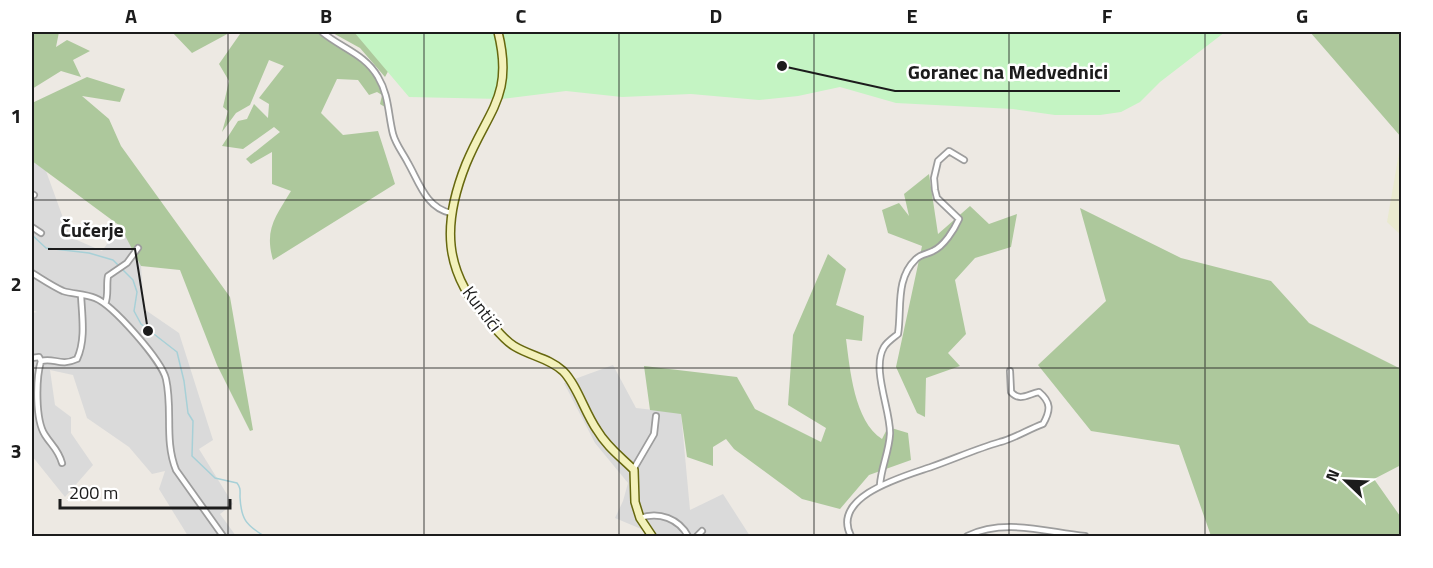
<svg xmlns="http://www.w3.org/2000/svg" width="1433" height="568" viewBox="0 0 1433 568" font-family="'Titillium Web',sans-serif">
<style>
.residential{fill:#dadada}
.farmland{fill:#eaead0}
.forest{fill:#adc89c}
.park{fill:#c4f4c3}
.lines{fill:none;stroke-linecap:round;stroke-linejoin:round}
.stream{stroke:#a7d0d7;stroke-width:1.5}
.street-casing{stroke:#9d9d9d;stroke-width:8}
.secondary-casing{stroke:#67680f;stroke-width:10}
.street{stroke:#fff;stroke-width:4.5}
.secondary{stroke:#f3f1bb;stroke-width:7}
.grid{fill:none;stroke:#1c1c1c;stroke-width:1.5;stroke-opacity:0.55}
.labels{text-anchor:middle;stroke-width:5;stroke-linejoin:round;paint-order:stroke}
.street-label{font-size:18px;fill:#1c1c1c;stroke:#fff}
.leader{fill:none;stroke:#1c1c1c;stroke-width:2}
.callout-dot{fill:#1c1c1c;stroke:#fff;stroke-width:2}
.callout-label{font-size:20px;text-anchor:middle;font-weight:bold;fill:#1c1c1c;stroke:#fff;stroke-width:5;stroke-linejoin:round;paint-order:stroke}
.neatline{fill:none;stroke:#1c1c1c;stroke-width:2}
.grid-label{font-size:20px;text-anchor:middle;font-weight:bold;fill:#1c1c1c}
</style>
<rect width="100%" height="100%" fill="#ede9e3"/>
<path class="residential" d="M 32,161 L 46,171 L 70,237 L 102,251 L 120,226 L 149,225 L 141,266 L 144,309 L 179,333 L 213,440 L 199,449 L 233,504 L 220,514 L 236,536 L 188,536 L 159,489 L 165,471 L 152,474 L 129,447 L 87,418 L 73,375 L 50,370 L 55,405 L 71,417 L 71,433 L 93,465 L 65,497 L 32,456 L 32,421 L 33,417 L 32,413 L 32,362 L 34,360 L 32,356 L 32,313 L 37,312 L 32,310 Z
M 613,365 L 636,408 L 681,413 L 690,510 L 723,494 L 750,536 L 650,536 L 646,531 L 615,518 L 623,501 L 628,483 L 595,443 L 564,383 Z"/>
<path class="farmland" d="M 1401,141 L 1401,235 L 1387,222 Z"/>
<path class="forest" d="M 32,32 L 59,32 L 56,47 L 67,40 L 90,51 L 73,60 L 81,77 L 61,71 L 32,89 Z
M 172,32 L 320,32 L 332,43 L 363,59 L 377,78 L 386,94 L 388,109 L 380,104 L 382,95 L 377,92 L 369,95 L 358,80 L 337,79 L 321,113 L 343,135 L 378,131 L 395,184 L 273,260 C 264,229 276,216 291,191 L 272,184 L 272,152 L 251,164 L 246,159 L 280,132 L 274,127 L 243,149 L 222,146 L 238,121 L 247,119 L 254,104 L 268,118 L 269,104 L 259,98 L 284,66 L 269,60 L 250,105 L 236,113 L 222,132 L 228,111 L 223,107 L 229,81 L 219,64 L 240,34 L 231,32 L 192,53 Z
M 331,32 L 446,32 L 400,49 L 385,77 L 360,48 Z
M 1310,32 L 1401,32 L 1401,137 Z
M 87,77 L 125,89 L 120,102 L 82,96 L 109,119 L 121,146 L 230,297 L 253,430 L 250,431 L 217,365 L 180,270 L 141,266 L 120,226 L 32,161 L 32,103 Z
M 929,174 L 938,234 L 970,206 L 989,224 L 1017,214 L 1011,247 L 975,258 L 955,280 L 966,334 L 948,353 L 960,366 L 926,378 L 925,417 L 917,413 L 896,367 L 922,246 L 888,233 L 882,210 L 899,203 L 909,216 L 904,194 Z
M 1080,208 L 1181,258 L 1271,281 L 1309,323 L 1401,369 L 1401,465 L 1374,479 L 1400,516 L 1401,536 L 1211,536 L 1179,445 L 1091,431 L 1038,365 L 1106,301 Z
M 828,254 L 846,269 L 836,305 L 864,316 L 862,341 L 846,339 C 850,369 854,421 882,439 L 888,427 L 908,433 L 911,460 L 869,475 L 840,509 L 802,499 L 734,449 L 726,439 L 713,447 L 713,466 L 687,457 L 681,414 L 650,410 L 644,366 L 737,377 L 755,409 L 821,442 L 826,428 L 788,405 L 793,335 Z"/>
<path class="park" d="M 354,32 L 1225,32 L 1160,82 L 1140,102 L 1121,112 L 1100,115 L 1055,115 L 1013,109 L 896,103 L 840,87 L 798,96 L 759,100 L 691,94 L 622,97 L 566,91 L 501,99 L 409,97 Z"/>
<g class="lines">
<path class="stream" d="M 32,235 L 46,248 L 89,253 L 113,260 L 133,280 L 137,292 L 134,311 L 141,324 L 177,352 L 184,381 L 188,413 L 193,421 L 192,456 L 215,478 L 237,483 C 241,488 240,491 240,497 C 241,519 246,525 264,536"/>
<g class="street-casing">
<path id="street" d="M 322,32 C 341,48 365,54 378,77 C 389,95 388,114 393,134 C 396,145 403,153 408,163 C 419,182 426,208 451,213
M 32,194 L 34,195
M 32,227 L 41,233
M 32,273 C 42,279 52,286 63,291 C 73,294 85,294 95,298 C 113,305 162,361 166,379 C 173,410 164,440 176,470 L 223,536
M 105,304 C 109,296 106,285 108,276 L 127,263 L 138,248
M 32,358 L 39,357 L 41,361
M 62,463 C 58,449 52,446 45,435 C 35,420 36,378 41,361 C 54,357 60,367 77,359 C 86,340 82,316 81,295
M 633,470 L 654,434 L 656,416
M 880,485 C 881,468 889,452 890,434 C 891,411 871,369 884,347 C 887,342 893,338 898,334 C 902,308 895,279 916,259 C 921,254 928,254 933,251 C 944,246 954,230 959,219 L 937,198 L 935,190 L 934,178 L 938,161 L 949,151 L 964,160
M 640,518 C 659,511 679,519 688,536
M 697,536 L 702,531
M 851,536 C 830,496 905,476 931,467 C 954,459 976,449 1000,442 C 1013,439 1029,429 1043,424 C 1051,410 1051,402 1039,392 C 1028,394 1020,402 1011,392 L 1010,371
M 967,536 C 1005,518 1045,532 1085,536"/>
</g>
<g class="secondary-casing">
<path id="secondary" d="M 498,32 C 514,96 488,110 466,164 C 442,224 443,272 488,320 C 496,329 504,340 514,346 C 530,356 549,358 563,371 C 577,385 585,413 597,430 C 607,447 621,457 634,470 L 635,502 L 640,518 L 652,536"/>
</g>
<use href="#street" class="street"/>
<use href="#secondary" class="secondary"/>
</g>
<path class="grid" d="M 228,32 L 228,536M 424,32 L 424,536M 619,32 L 619,536M 814,32 L 814,536M 1009,32 L 1009,536M 1205,32 L 1205,536M 32,200 L 1402,200M 32,368 L 1402,368"/>
<g class="labels">
<g class="street-label">
<text transform="translate(482 309) rotate(53)" y="6">Kuntići</text>
</g>
</g>
<path class="leader" d="M782 66L895 91H1120M148 331L135 249H48"/>
<g class="callout-dot">
<circle cx="782" cy="66" r="6"/>
<circle cx="148" cy="331" r="6"/>
</g>
<g class="callout-label">
<text x="1008" y="79">Goranec na Medvednici</text>
<text x="92" y="237">Čučerje</text>
</g>
<rect width="1433" height="568" fill="none" stroke="#ffffff" stroke-width="66"/>
<g transform="translate(1346 481) rotate(293)" stroke="#ffffff" stroke-width="4.5" paint-order="stroke">
<path d="M0-4.5L10 22L0 15L-10 22Z" fill="#1c1c1c"/>
<text y="-9" font-size="16" font-weight="bold" text-anchor="middle" fill="#1c1c1c">N</text>
</g>
<path d="M60 499v9h170v-9" fill="none" stroke="#1c1c1c" stroke-width="3"/>
<text x="69" y="499" font-size="18" fill="#1c1c1c" stroke="#ffffff" stroke-width="4.5" paint-order="stroke">200 m</text>
<rect x="33" y="33" width="1367" height="502" class="neatline"/>
<g class="grid-label">
<text x="131" y="23">A</text>
<text x="326" y="23">B</text>
<text x="521" y="23">C</text>
<text x="716" y="23">D</text>
<text x="912" y="23">E</text>
<text x="1107" y="23">F</text>
<text x="1302" y="23">G</text>
<text x="16" y="123">1</text>
<text x="16" y="291">2</text>
<text x="16" y="458">3</text>
</g>
</svg>
